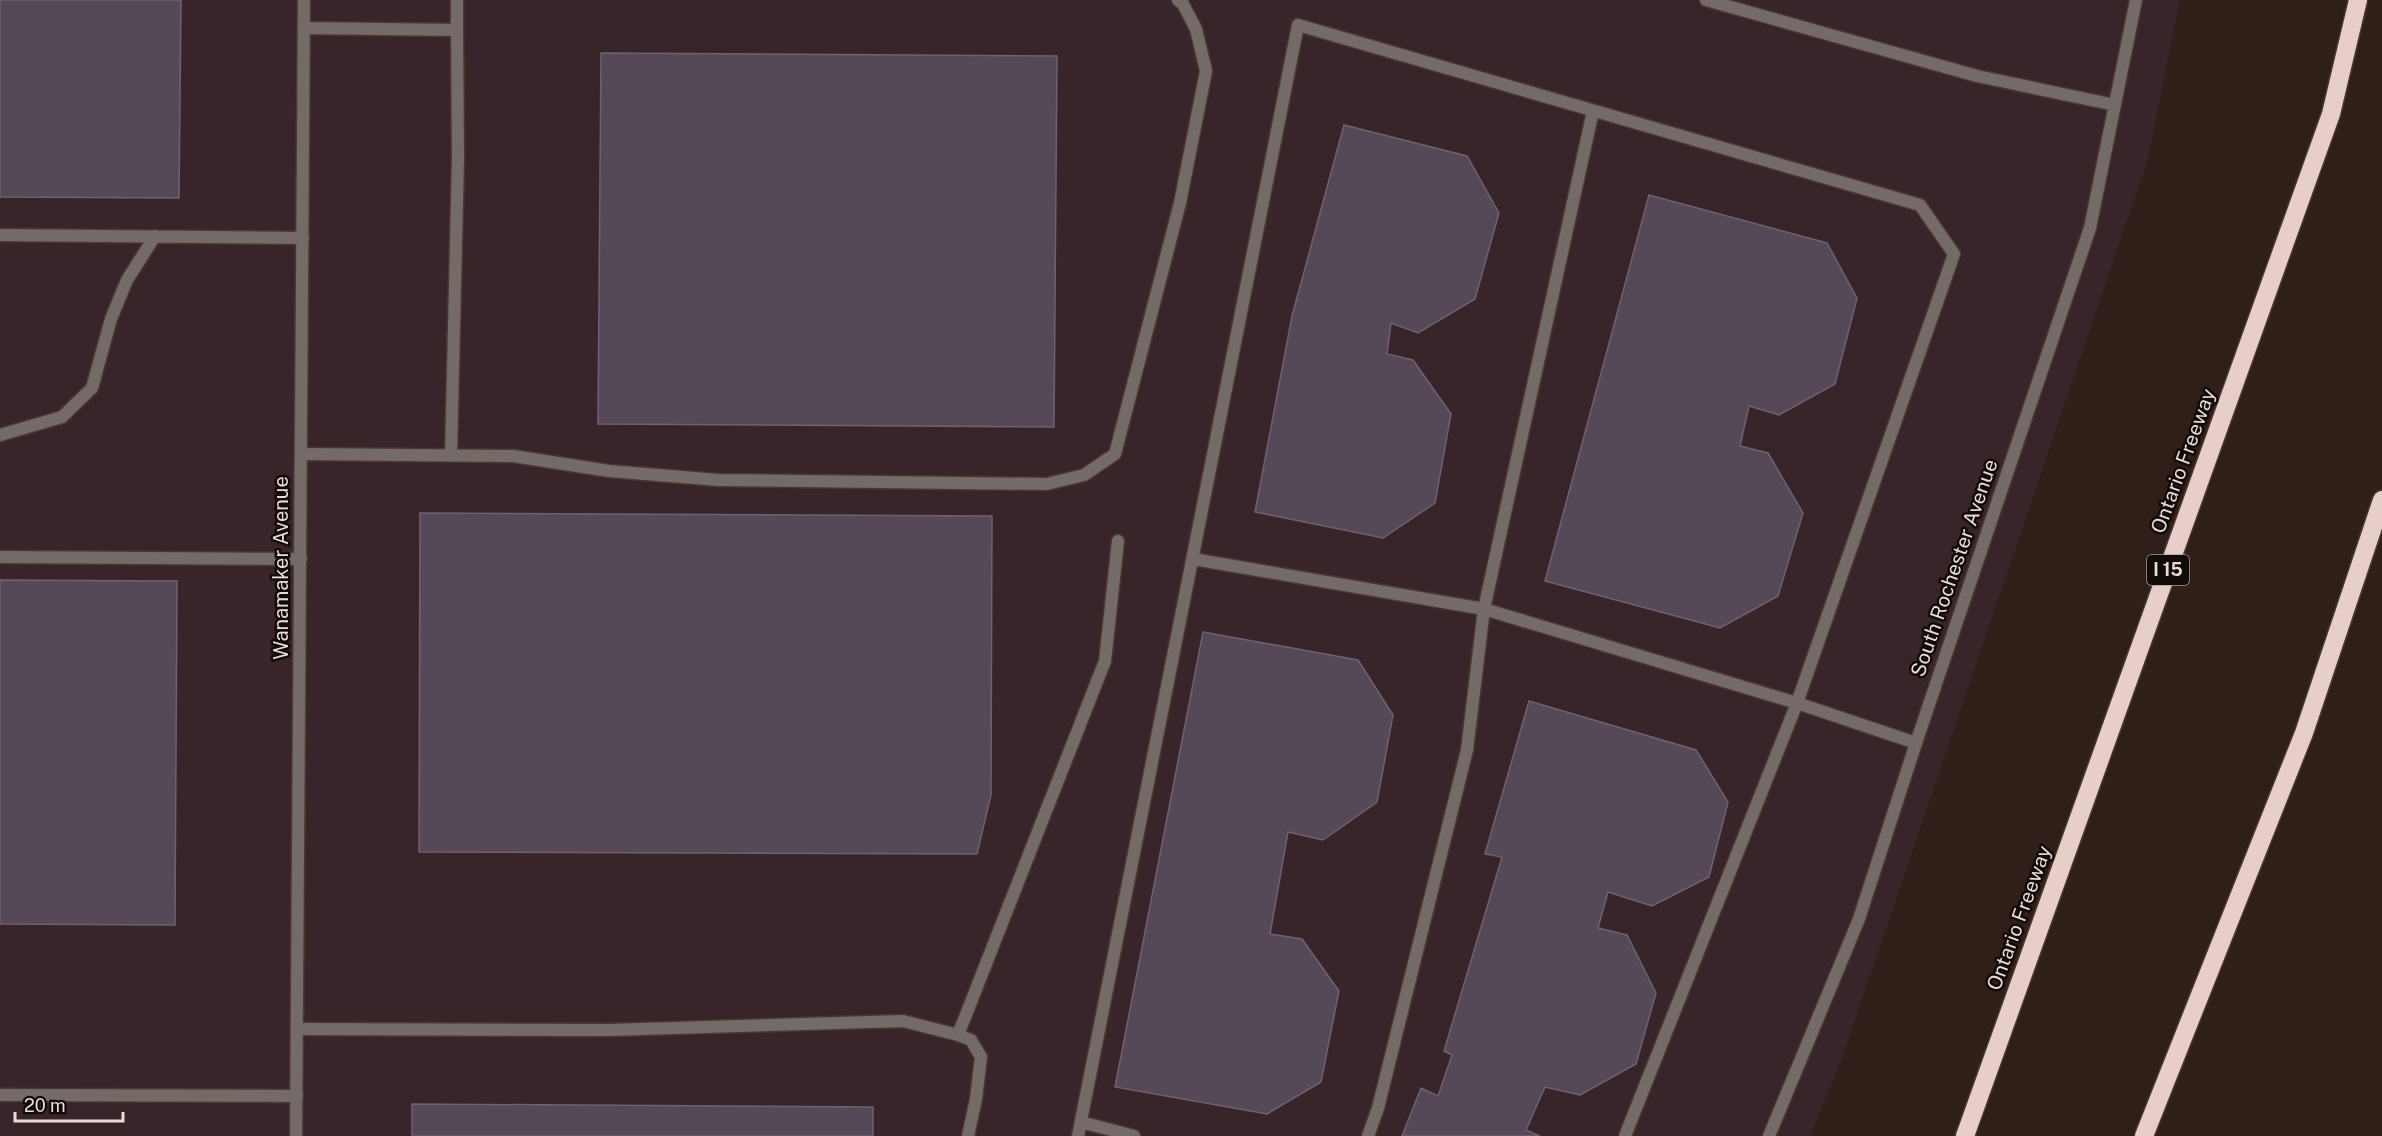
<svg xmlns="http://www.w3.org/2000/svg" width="2382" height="1136" viewBox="0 0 2382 1136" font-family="'Public Sans',sans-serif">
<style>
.industrial{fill:#38252a}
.building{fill:#564957;stroke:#6f6170;stroke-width:1.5}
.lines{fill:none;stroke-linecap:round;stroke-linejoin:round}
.service-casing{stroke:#4a3933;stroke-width:15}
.minor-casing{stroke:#4a3933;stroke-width:15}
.tertiary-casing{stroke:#4a3933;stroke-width:15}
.motorway-casing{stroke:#4a3933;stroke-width:21}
.service{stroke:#746a68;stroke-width:12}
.minor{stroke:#746a68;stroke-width:12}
.tertiary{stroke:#746a68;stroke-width:12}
.motorway{stroke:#e7cec9;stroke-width:18}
.labels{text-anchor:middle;stroke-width:5;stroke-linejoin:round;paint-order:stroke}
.shield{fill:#120b08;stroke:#a79d99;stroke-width:1.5}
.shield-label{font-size:18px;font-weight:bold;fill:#e7dcd7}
.street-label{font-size:20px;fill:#e7dcd7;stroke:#120b08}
</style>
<rect width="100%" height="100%" fill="#301f18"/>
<path class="industrial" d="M 0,0 L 2180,0 L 2148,159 L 1841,1061 L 1810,1136 L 0,1136 Z"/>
<path class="building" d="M 0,0 L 181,0 L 179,198 L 0,197 Z
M 601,53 L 1057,56 L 1054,427 L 598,424 Z
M 1344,125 L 1467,156 L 1499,213 L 1475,299 L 1418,333 L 1391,323 L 1387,354 L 1413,360 L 1451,414 L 1435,503 L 1383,538 L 1255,512 L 1292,316 Z
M 1649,195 L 1827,243 L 1857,298 L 1835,384 L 1779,415 L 1749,406 L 1740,446 L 1768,453 L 1803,513 L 1778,596 L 1720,628 L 1545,581 Z
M 420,513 L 992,516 L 991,795 L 977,854 L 419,852 Z
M 0,580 L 177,581 L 175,925 L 0,924 Z
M 1203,632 L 1358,660 L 1393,715 L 1377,802 L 1323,840 L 1288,832 L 1270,934 L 1302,939 L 1339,991 L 1321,1082 L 1267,1114 L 1115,1087 Z
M 1529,701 L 1696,750 L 1728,802 L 1709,877 L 1652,906 L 1608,892 L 1598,928 L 1627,935 L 1656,993 L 1636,1064 L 1580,1095 L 1545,1087 L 1526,1130 L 1540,1136 L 1402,1136 L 1421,1088 L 1438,1096 L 1452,1055 L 1444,1051 L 1502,857 L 1485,854 Z
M 412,1104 L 873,1107 L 873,1136 L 412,1136 Z"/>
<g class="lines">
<g class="service-casing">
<path id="service" d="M 1706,0 L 1977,76 L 2115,105
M 304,28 L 457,30 L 457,0
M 0,235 L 303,238
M 0,435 L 62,417 L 92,388 L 111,319 L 127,280 L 155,236
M 301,454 L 513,456 L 609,471 L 718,480 L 1047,484 L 1084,475 L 1115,454 L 1180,203 L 1206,71 L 1196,29 L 1183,4 L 1178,0
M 451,455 L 458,158 L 457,30
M 0,557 L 301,559
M 1193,559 L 1484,609 L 1797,703 L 1916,743
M 297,1029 L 609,1030 L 903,1021 L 958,1035 L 971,1040 L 981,1057 L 976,1099 L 968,1136
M 958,1035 L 1105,661 L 1118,541
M 0,1095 L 297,1096
M 1081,1122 L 1134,1136
M 1078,1136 L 1298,25 L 1920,205 L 1954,254 L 1797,703 L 1625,1136
M 1368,1136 L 1378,1108 L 1467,750 L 1484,609 L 1593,111"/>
</g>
<g class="minor-casing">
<path id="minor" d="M 1769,1136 L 1859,919 L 1916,743 L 2090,228 L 2136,0"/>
</g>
<g class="tertiary-casing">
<path id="tertiary" d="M 296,1136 L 304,0"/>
</g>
<g class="motorway-casing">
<path id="motorway" d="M 1965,1136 L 2331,114 L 2358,0
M 2144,1136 L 2304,733 L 2382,500"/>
</g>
<use href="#service" class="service"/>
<use href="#minor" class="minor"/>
<use href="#tertiary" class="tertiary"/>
<use href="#motorway" class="motorway"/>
</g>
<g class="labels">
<rect class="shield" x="2147" y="555" width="42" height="30" rx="4.5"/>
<g class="shield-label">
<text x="2168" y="576">I 15</text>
</g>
<g class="street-label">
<text transform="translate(2183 461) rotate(-70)" y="7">Ontario Freeway</text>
<text transform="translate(281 568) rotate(-90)" y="7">Wanamaker Avenue</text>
<text transform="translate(1954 568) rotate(-71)" y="7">South Rochester Avenue</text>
<text transform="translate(2019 918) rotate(-70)" y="7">Ontario Freeway</text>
</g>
</g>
<path d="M15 1112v9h108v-9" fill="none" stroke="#e7dcd7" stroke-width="3"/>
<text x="24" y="1112" font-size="18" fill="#e7dcd7" stroke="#120b08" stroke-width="4.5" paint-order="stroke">20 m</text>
</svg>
